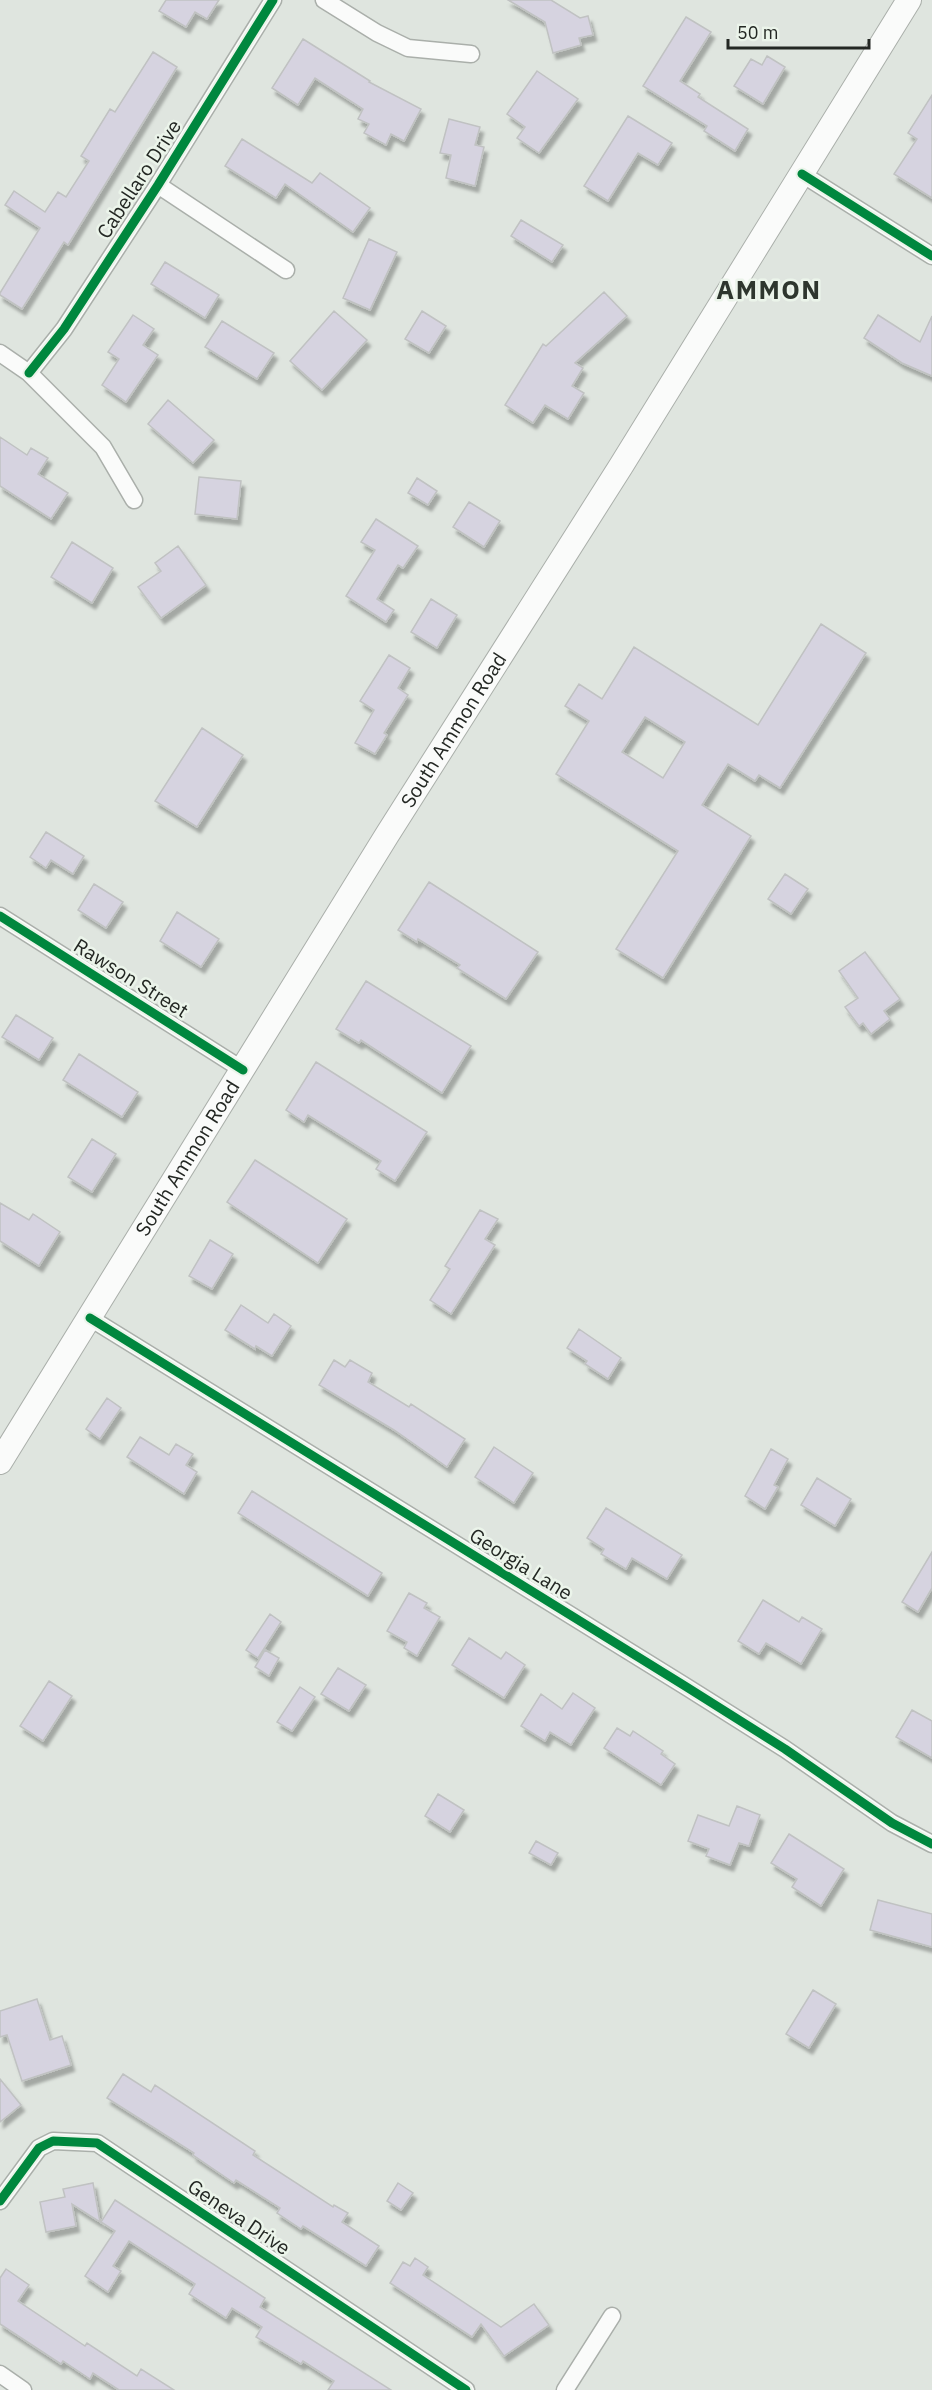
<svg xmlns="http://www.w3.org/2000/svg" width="932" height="2390" viewBox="0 0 932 2390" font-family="'IBM Plex Sans',sans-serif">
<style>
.building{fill:#d6d3e0;stroke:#c0c2c2;stroke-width:1.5;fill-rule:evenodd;filter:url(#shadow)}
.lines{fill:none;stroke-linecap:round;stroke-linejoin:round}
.minor-casing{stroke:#aaafaa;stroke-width:19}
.secondary-casing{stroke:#aaafaa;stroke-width:26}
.minor{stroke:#fafbfa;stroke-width:16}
.secondary{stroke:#fafbfa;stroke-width:24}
.cycleway-casing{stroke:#ebf4ea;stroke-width:13}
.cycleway{stroke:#00873e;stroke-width:9}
.labels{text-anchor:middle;stroke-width:5;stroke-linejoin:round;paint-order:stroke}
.street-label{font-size:20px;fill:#232723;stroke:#ebf4ea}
.district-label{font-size:26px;font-weight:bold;letter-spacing:1.5px;fill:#2e362e;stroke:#ebf4ea}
</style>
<defs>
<filter id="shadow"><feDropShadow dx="3.5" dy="6" stdDeviation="1.5" flood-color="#0004"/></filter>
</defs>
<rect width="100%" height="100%" fill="#dfe5df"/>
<path class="building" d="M 166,0 L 219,0 L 207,19 L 195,12 L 186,27 L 159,11 Z
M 508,0 L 551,0 L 580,18 L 588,16 L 593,35 L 579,38 L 581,45 L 553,53 L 545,22 Z
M 686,17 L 711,32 L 680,81 L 700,94 L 698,97 L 748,129 L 735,151 L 704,131 L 707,126 L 643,86 Z
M 303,39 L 370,81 L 369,82 L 421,109 L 404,141 L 391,134 L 386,145 L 364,133 L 369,124 L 358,119 L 363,109 L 315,78 L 298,105 L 272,88 Z
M 153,52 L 177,67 L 68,245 L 64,242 L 22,309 L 0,295 L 0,293 L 40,228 L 5,205 L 14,191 L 45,212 L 58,192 L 66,197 L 89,161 L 81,156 L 110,109 L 115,112 Z
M 767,56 L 785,67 L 763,104 L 734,86 L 751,59 L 762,65 Z
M 537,71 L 578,99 L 539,153 L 517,138 L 525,127 L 507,114 Z
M 932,95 L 932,198 L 894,174 L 917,139 L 908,133 Z
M 628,116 L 672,143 L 658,165 L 638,153 L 608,201 L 584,186 Z
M 449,119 L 480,127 L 475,145 L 484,147 L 475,186 L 446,178 L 451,155 L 440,153 Z
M 242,139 L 312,183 L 320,173 L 370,208 L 353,232 L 285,184 L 276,198 L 225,166 Z
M 521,220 L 563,245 L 552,262 L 511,236 Z
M 369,239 L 397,252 L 370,310 L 343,298 Z
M 165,262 L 219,295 L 205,318 L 151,284 Z
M 604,292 L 627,316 L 575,363 L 583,368 L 572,386 L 584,393 L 568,419 L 545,405 L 533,423 L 505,405 L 543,344 L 546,346 Z
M 334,311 L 367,340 L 322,390 L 290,361 Z
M 422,311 L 446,326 L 429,353 L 405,339 Z
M 133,315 L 154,329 L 143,345 L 158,355 L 126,402 L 102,385 L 119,359 L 108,352 Z
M 878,315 L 920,342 L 932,316 L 932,376 L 902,363 L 864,338 Z
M 222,321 L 274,353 L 257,379 L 205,347 Z
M 168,400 L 214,440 L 193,463 L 148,424 Z
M 0,437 L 27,455 L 31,448 L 48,458 L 38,474 L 68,493 L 51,519 L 0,486 Z
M 199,477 L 241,481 L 237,519 L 195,514 Z
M 417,478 L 437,491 L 428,505 L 408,493 Z
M 469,502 L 500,521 L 484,547 L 453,527 Z
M 376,519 L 418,546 L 403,568 L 398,565 L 377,599 L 394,610 L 386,622 L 346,596 L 375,550 L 361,542 Z
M 72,542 L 113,568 L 92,603 L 51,577 Z
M 178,546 L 206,585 L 161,618 L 138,587 L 161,571 L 155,563 Z
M 431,599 L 457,615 L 437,648 L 411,632 Z
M 821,624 L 866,653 L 780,788 L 759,775 L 755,781 L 728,764 L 702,805 L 751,836 L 663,978 L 616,949 L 678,851 L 556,774 L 589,721 L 565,706 L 579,684 L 602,699 L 634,647 L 758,725 ZM 645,717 L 685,742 L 663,778 L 622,752 Z
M 389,655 L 410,668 L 398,688 L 408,695 L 384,733 L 387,735 L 375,754 L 355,743 L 374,710 L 360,701 Z
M 202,728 L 243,755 L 197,827 L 155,801 Z
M 46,832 L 84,856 L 73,874 L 51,860 L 46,868 L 30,857 Z
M 785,874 L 808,889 L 791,914 L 768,899 Z
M 429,882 L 538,952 L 506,999 L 457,968 L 460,965 L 418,939 L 417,942 L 398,930 Z
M 94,884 L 123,902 L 106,928 L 78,910 Z
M 177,912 L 219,939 L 201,967 L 160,941 Z
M 865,952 L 900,999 L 884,1011 L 890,1019 L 871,1034 L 863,1023 L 859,1026 L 845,1007 L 858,998 L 839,971 Z
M 366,981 L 471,1046 L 442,1093 L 361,1040 L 359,1043 L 336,1029 Z
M 16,1015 L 53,1038 L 39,1060 L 2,1037 Z
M 79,1054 L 138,1092 L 122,1117 L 63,1080 Z
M 316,1062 L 427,1132 L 395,1181 L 376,1169 L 381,1161 L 308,1115 L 304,1122 L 286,1110 Z
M 92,1139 L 116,1154 L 92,1192 L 68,1177 Z
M 255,1160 L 347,1219 L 318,1263 L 227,1202 Z
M 0,1203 L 29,1220 L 33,1214 L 60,1232 L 39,1266 L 0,1241 Z
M 480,1210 L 498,1219 L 485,1239 L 495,1245 L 451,1314 L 430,1300 L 450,1269 L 445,1266 Z
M 210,1240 L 233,1254 L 212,1289 L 189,1276 Z
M 241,1305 L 268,1323 L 274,1314 L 291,1326 L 272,1356 L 256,1346 L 255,1349 L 225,1330 Z
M 579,1329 L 621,1358 L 608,1379 L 585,1364 L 587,1361 L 567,1348 Z
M 334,1360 L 345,1367 L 350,1360 L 372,1373 L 368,1382 L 409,1407 L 411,1404 L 465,1439 L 447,1467 L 394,1430 L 319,1385 Z
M 107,1398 L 121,1408 L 100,1439 L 86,1429 Z
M 140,1437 L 169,1455 L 176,1444 L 193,1454 L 186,1465 L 197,1472 L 184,1494 L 127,1457 Z
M 494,1447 L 533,1473 L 514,1503 L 475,1477 Z
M 771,1449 L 788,1459 L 774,1485 L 778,1487 L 765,1509 L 745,1496 Z
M 817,1478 L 851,1499 L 835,1526 L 801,1505 Z
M 252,1491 L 382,1573 L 368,1596 L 238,1513 Z
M 606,1508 L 682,1555 L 667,1579 L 632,1558 L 626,1569 L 601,1554 L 604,1549 L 587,1538 Z
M 932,1552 L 932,1588 L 918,1612 L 902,1602 Z
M 409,1593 L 427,1603 L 424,1608 L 440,1617 L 417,1656 L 404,1648 L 407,1642 L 387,1631 Z
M 763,1600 L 799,1622 L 802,1617 L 822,1629 L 801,1664 L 766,1643 L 759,1654 L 738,1641 Z
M 270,1614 L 281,1622 L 258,1658 L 246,1650 Z
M 469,1638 L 501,1659 L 506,1652 L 525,1665 L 504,1698 L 452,1665 Z
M 265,1650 L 279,1658 L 269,1676 L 255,1667 Z
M 338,1668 L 366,1685 L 349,1711 L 321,1694 Z
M 49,1681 L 72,1696 L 43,1741 L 20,1726 Z
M 300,1687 L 315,1697 L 292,1731 L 277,1722 Z
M 573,1693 L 595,1708 L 571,1745 L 550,1732 L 545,1741 L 521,1726 L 541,1694 L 562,1709 Z
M 912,1710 L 932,1721 L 932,1758 L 896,1737 Z
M 617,1728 L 630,1736 L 633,1731 L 663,1751 L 661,1754 L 675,1764 L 661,1785 L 604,1748 Z
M 438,1794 L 464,1810 L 450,1832 L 425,1816 Z
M 737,1806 L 760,1815 L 749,1846 L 739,1843 L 730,1865 L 706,1856 L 709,1849 L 688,1841 L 698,1815 L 729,1826 Z
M 789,1834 L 844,1869 L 821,1906 L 792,1887 L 797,1879 L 771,1863 Z
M 536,1841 L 558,1853 L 551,1865 L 529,1853 Z
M 878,1900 L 932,1914 L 932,1947 L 870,1930 Z
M 813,1990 L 836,2004 L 809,2048 L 786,2034 Z
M 37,1999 L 50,2040 L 62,2036 L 71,2065 L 22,2081 L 7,2035 L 0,2037 L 0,2011 Z
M 123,2074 L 151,2092 L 155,2085 L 255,2151 L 253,2155 L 333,2207 L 334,2205 L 348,2213 L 342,2222 L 379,2246 L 366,2266 L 303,2226 L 301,2229 L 277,2213 L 280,2208 L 236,2180 L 234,2183 L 193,2155 L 194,2153 L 107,2098 Z
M 0,2079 L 21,2105 L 0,2122 Z
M 93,2183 L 100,2222 L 72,2204 L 76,2226 L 46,2232 L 40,2202 L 65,2197 L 63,2189 Z
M 398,2183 L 413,2193 L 401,2210 L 387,2201 Z
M 115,2200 L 265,2298 L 260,2307 L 391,2390 L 328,2390 L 334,2381 L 303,2361 L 301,2364 L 256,2337 L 262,2327 L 232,2308 L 226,2318 L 189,2294 L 195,2284 L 129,2241 L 113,2266 L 121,2271 L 108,2292 L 85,2276 L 115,2231 L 101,2222 Z
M 415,2258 L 428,2267 L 423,2275 L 501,2327 L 534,2304 L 549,2325 L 504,2356 L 481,2324 L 472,2337 L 390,2283 L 403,2262 L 410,2266 Z
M 6,2269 L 29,2285 L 18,2301 L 85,2346 L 87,2343 L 137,2376 L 141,2369 L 174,2390 L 119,2390 L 93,2373 L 90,2379 L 63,2361 L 61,2364 L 0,2324 L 0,2278 Z"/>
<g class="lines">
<g class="minor-casing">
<path id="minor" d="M 324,0 L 377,33 L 408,48 L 471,54
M 802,174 L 932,256
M 158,185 L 286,270
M 0,353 L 29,373 L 103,447 L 134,500
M 29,373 L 64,329 L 158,185 L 273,0
M 0,916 L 243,1070
M 90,1318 L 685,1686 L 785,1749 L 892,1823 L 932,1844
M 0,2201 L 39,2148 L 53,2141 L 97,2143 L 466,2390
M 0,2374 L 23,2390
M 565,2390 L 612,2316"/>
</g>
<g class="secondary-casing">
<g id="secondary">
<path id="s1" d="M 0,1462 L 387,835 L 621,466 L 909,0"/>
</g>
</g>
<use href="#minor" class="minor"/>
<use href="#secondary" class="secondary"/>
<g class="cycleway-casing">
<path id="cycleway" d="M 802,174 L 932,256
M 29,373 L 64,329 L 158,185 L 273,0
M 0,916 L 243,1070
M 90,1318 L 685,1686 L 785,1749 L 892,1823 L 932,1844
M 0,2201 L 39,2148 L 53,2141 L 97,2143 L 466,2390"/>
</g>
<use href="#cycleway" class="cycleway"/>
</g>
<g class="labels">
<g class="street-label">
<text transform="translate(139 179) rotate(-57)" y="7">Cabellaro Drive</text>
<text dy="7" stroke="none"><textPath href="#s1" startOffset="861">South Ammon Road</textPath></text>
<text transform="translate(131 978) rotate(32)" y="7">Rawson Street</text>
<text dy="7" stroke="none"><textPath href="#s1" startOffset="357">South Ammon Road</textPath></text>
<text transform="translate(521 1564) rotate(32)" y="7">Georgia Lane</text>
<text transform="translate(239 2217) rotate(34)" y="7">Geneva Drive</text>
</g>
<g class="district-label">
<text x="769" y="299">AMMON</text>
</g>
</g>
<path d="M728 39v9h141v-9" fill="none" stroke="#232723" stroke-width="3"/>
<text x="737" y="39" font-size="18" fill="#232723" stroke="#ebf4ea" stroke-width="4.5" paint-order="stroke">50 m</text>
</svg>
